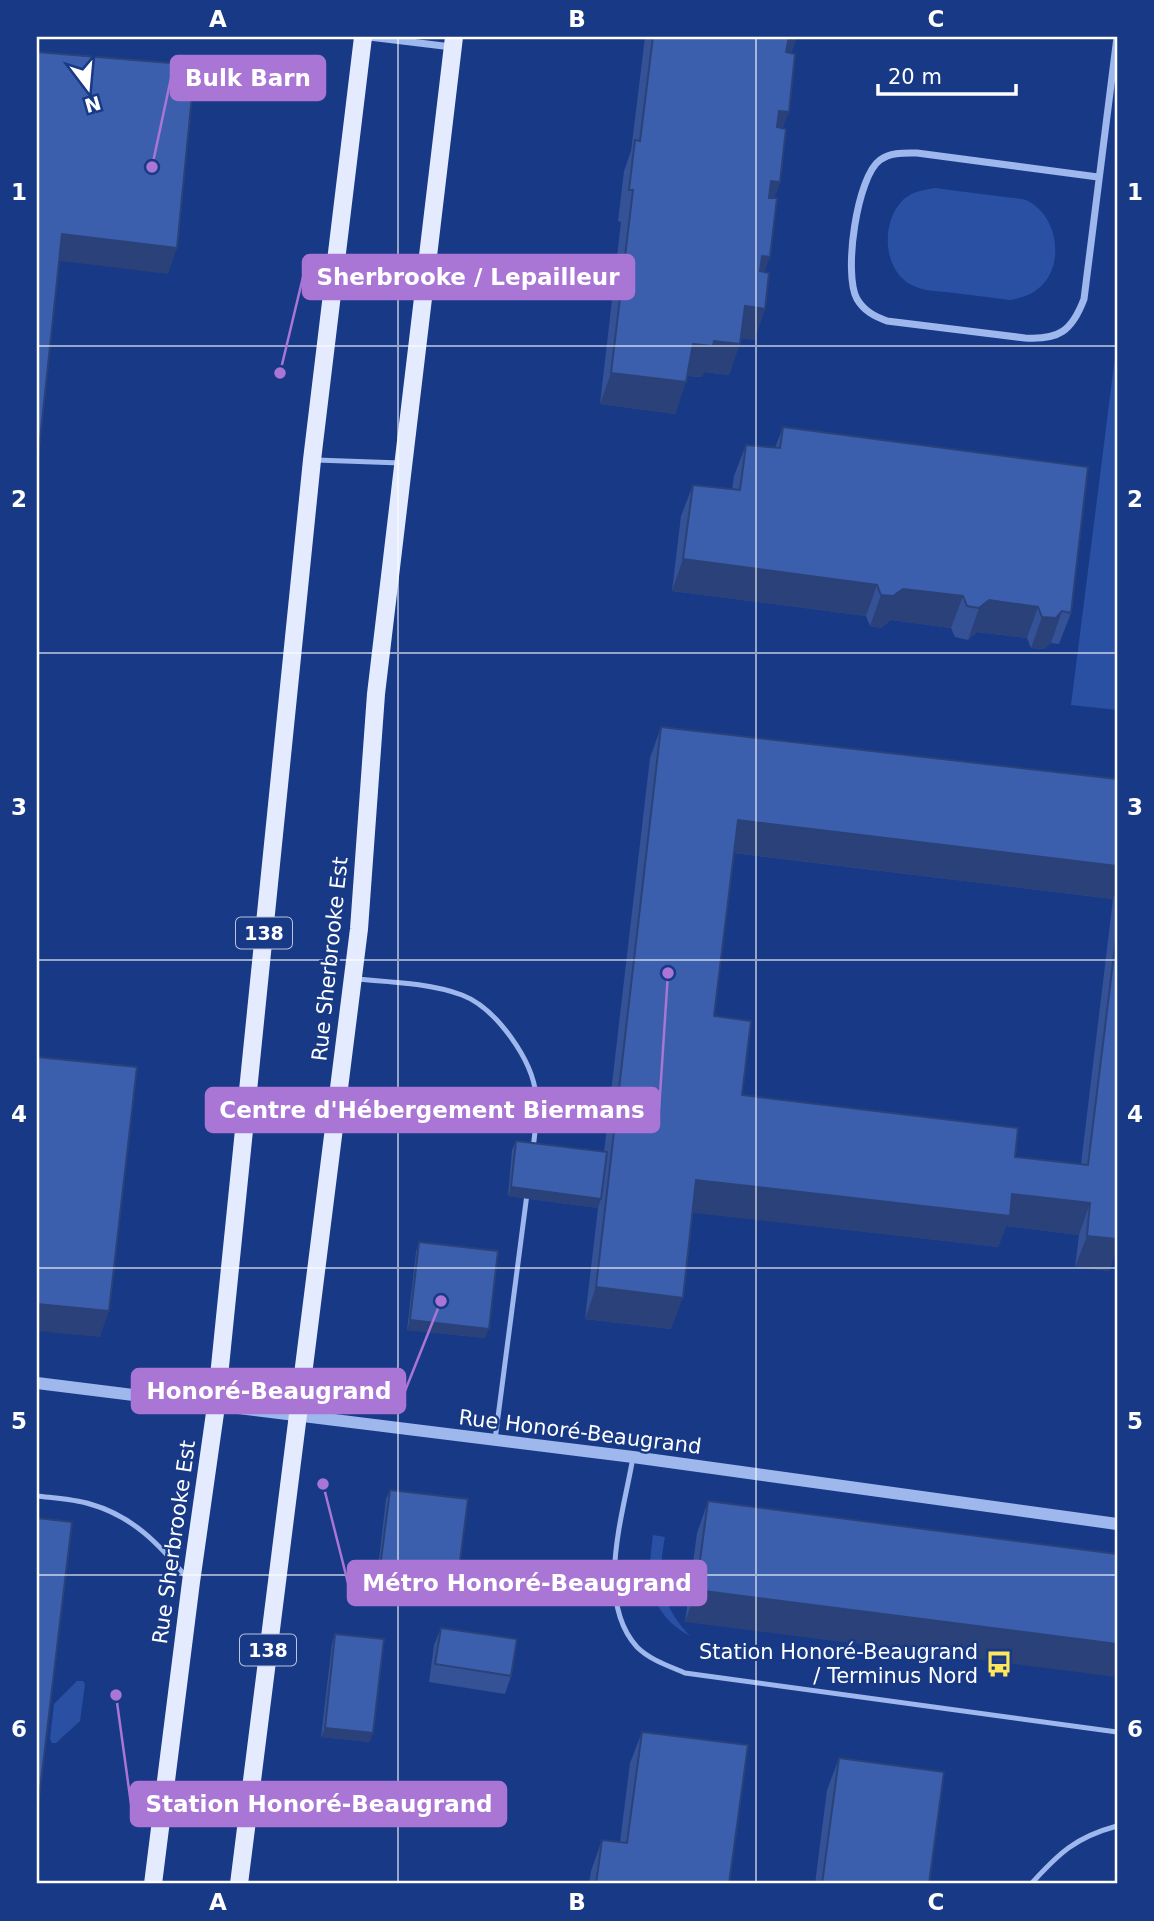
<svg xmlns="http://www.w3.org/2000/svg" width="1154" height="1921" viewBox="0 0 1154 1921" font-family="'DejaVu Sans',sans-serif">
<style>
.green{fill:#2a50a4}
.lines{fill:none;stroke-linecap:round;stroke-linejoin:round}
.service{stroke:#9eb7ed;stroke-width:5}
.minor{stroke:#9eb7ed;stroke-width:7}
.tertiary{stroke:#9eb7ed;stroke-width:12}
.primary{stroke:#e4ebff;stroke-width:18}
.wall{fill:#345295;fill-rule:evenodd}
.shaded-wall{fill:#2a4279}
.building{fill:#3c5fad;stroke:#2a4279;stroke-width:2}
.grid{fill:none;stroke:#fff;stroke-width:2;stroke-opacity:0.55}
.labels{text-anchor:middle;stroke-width:5;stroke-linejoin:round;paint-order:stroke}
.shield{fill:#183986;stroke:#bac4db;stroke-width:2}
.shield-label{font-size:19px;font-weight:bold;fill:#fff}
.street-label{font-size:21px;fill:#fff;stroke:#183986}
.poi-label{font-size:21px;fill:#fff;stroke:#183986;text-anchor:end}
.leader{fill:none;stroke:#a976d5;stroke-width:2.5}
.callout-dot{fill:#a976d5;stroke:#183986;stroke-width:2.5}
.callout{fill:#a976d5;stroke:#a976d5;stroke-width:2.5}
.callout-label{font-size:23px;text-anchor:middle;font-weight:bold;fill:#fff}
.neatline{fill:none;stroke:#fff;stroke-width:2.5}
.grid-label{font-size:23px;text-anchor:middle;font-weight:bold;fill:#fff}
</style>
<rect width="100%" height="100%" fill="#183986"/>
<path class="green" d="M 935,188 C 958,191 981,194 1005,197 C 1011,198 1020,198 1026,200 C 1058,214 1066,266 1039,288 C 1031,295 1021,298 1010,300 C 989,297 967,295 946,292 C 937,291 927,291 919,288 C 884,278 879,227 901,202 C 910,192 922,190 935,188 Z
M 1117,341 L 1117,710 L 1071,705 Z
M 653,1535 L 665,1537 C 657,1578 660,1604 690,1636 C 647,1613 647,1577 653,1535 Z
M 77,1681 L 83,1681 L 85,1684 L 80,1721 L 56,1743 L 52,1743 L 50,1739 L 54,1704 Z"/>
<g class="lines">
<path class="service" d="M 316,460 L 401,463
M 356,979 C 390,982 429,983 462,995 C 496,1008 533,1060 536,1096 C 538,1114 535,1131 533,1149
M 495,1440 L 527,1194
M 633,1457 C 624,1512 594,1600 637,1647 C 650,1660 669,1666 685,1673 L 1117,1732
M 37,1496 C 54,1498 74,1499 90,1504 C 133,1516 160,1545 187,1578
M 1031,1884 C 1059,1853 1076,1837 1117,1826"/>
<path class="minor" d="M 369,37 L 452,47
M 1098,177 L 917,153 C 905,153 891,152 880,160 C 857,176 843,274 857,299 C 864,311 874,316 887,321 L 1025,338 C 1059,340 1072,331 1084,299 L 1117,37"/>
<path class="tertiary" d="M 37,1383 L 633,1457 L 1117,1524"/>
<path class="primary" d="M 153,1884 L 191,1582 L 216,1406 L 312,460 L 363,37
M 239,1884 L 359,929 L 376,694 L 454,37"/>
</g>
<path class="wall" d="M 645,37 L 797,37 L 791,53 L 783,128 L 780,182 L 774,198 L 764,272 L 765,309 L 754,340 L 741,338 L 729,375 L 704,372 L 702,377 L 687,376 L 675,414 L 600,404 L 621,222 L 618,221 L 624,171 L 631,151 Z
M 783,427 L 1071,613 L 1059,644 L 1051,643 L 1044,649 L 1031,648 L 1027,638 L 977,632 L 968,640 L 955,637 L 951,628 L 891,620 L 881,628 L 870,626 L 866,616 L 672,591 L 681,516 L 693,485 L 732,490 L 734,476 L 746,445 L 775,448 Z
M 661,727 L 1117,779 L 1117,1248 L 1109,1271 L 1075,1267 L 1079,1235 L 1006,1226 L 998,1247 L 692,1212 L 671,1329 L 585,1319 L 598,1208 L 508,1196 L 512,1150 L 516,1141 L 604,1152 L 650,758 ZM 734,853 L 1113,899 L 1081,1164 L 1015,1157 L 742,1095 L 714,1016 Z
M 419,1242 L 485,1338 L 407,1330 L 416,1252 Z
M 390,1490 L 455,1586 L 377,1577 L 386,1499 Z
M 708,1501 L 1117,1554 L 685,1622 L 697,1533 Z
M 441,1628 L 511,1676 L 505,1694 L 429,1682 L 434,1645 Z
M 335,1634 L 370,1742 L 321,1737 L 332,1643 Z
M 642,1732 L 729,1884 L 589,1884 L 591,1871 L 602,1840 L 620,1842 L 630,1763 Z
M 839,1758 L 929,1884 L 815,1884 L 827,1790 Z"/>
<path class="shaded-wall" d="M 789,37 L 797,37 L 786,69 L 777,68 Z
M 779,111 L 789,112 L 777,143 L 767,143 Z
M 771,181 L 780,182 L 769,214 Z
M 62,234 L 177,248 L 168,274 L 53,260 Z
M 762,256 L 770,257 L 758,288 Z
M 745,306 L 765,309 L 754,340 L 733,337 Z
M 714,341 L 740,344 L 729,375 L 704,372 L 702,377 L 681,375 L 693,344 Z
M 611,373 L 686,382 L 675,414 L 600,404 Z
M 683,559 L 877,585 L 866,616 L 672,591 Z
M 903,589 L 963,596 L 951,628 L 891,620 L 881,628 L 870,626 L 881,595 Z
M 989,600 L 1038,607 L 1027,638 L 977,632 L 968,640 L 979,608 Z
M 1062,611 L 1051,643 L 1044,649 L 1031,648 L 1042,617 Z
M 738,820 L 1117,866 L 1117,888 L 1113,899 L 727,852 Z
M 696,1180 L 1012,1194 L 1090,1203 L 1079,1235 L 1006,1226 L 998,1247 L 685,1212 Z
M 511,1187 L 601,1199 L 598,1208 L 508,1196 Z
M 1117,1230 L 1117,1248 L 1109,1271 L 1075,1267 L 1087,1236 Z
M 596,1287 L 683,1298 L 671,1329 L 585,1319 Z
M 37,1304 L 109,1311 L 100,1337 L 37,1331 Z
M 410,1320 L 489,1329 L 485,1338 L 407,1330 Z
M 380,1568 L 458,1577 L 455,1586 L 377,1577 Z
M 696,1590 L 1117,1644 L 1117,1677 L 685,1622 Z
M 325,1728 L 373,1733 L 370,1742 L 321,1737 Z"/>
<path class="building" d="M 653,37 L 789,37 L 786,52 L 795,54 L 789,112 L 779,111 L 777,127 L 786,129 L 780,182 L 771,181 L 769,198 L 777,198 L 770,257 L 762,256 L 760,271 L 769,273 L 765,309 L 745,306 L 740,344 L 714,341 L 713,346 L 693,344 L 686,382 L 611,373 L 633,190 L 629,190 L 635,140 L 640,141 Z
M 37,52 L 195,65 L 177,248 L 62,234 L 37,468 Z
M 783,427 L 1088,467 L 1071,613 L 1062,611 L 1056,618 L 1042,617 L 1038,607 L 989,600 L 979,608 L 967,606 L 963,596 L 903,589 L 893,596 L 881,595 L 877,585 L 683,559 L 693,485 L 740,490 L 746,445 L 780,448 Z
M 661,727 L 1117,779 L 1117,866 L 738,820 L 714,1016 L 751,1021 L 742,1095 L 1018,1128 L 1015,1157 L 1088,1165 L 1117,930 L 1117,1239 L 1087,1236 L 1090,1203 L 1012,1194 L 1010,1216 L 696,1180 L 683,1298 L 596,1287 Z
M 37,1057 L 137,1067 L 109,1311 L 37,1304 Z
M 516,1141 L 607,1152 L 601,1199 L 511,1187 Z
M 419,1242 L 498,1251 L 489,1329 L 410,1320 Z
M 390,1490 L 468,1499 L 458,1577 L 380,1568 Z
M 708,1501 L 1117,1554 L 1117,1644 L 696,1590 Z
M 37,1518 L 72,1522 L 37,1815 Z
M 441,1628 L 517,1639 L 511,1676 L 435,1664 Z
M 335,1634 L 384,1639 L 373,1733 L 325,1728 Z
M 642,1732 L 748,1745 L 729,1884 L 596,1884 L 602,1840 L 627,1843 Z
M 839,1758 L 944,1772 L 929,1884 L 822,1884 Z"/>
<path class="grid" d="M 398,37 L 398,1884M 756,37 L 756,1884M 37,346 L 1117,346M 37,653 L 1117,653M 37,960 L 1117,960M 37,1268 L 1117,1268M 37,1575 L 1117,1575"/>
<defs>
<g id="bus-bare" transform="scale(2.1)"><path d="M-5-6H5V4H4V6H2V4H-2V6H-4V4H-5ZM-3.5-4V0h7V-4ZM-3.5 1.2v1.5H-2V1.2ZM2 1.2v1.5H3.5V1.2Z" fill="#ffe65a" stroke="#183986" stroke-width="2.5" paint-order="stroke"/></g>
</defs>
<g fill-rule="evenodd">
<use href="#bus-bare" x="999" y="1664"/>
</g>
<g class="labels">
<g class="shield">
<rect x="236" y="917.5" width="56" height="31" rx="5"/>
<rect x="240" y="1634.5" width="56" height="31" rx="5"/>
</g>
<g class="shield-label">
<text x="264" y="940">138</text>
<text x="268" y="1657">138</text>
</g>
<g class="street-label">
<text transform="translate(330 959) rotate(-84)" y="7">Rue Sherbrooke Est</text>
<text transform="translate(580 1432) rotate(7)" y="7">Rue Honoré-Beaugrand</text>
<text transform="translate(174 1542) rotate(-82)" y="7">Rue Sherbrooke Est</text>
</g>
<g class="poi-label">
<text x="978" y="1659">Station Honoré-Beaugrand<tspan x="978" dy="24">/ Terminus Nord</tspan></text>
</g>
</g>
<path class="leader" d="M152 167L171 78M280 373L303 277M668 973L659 1110M441 1301L405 1391M323 1484L348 1583M116 1695L131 1804"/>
<g class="callout-dot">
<circle cx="152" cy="167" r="7"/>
<circle cx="280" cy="373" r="7"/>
<circle cx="668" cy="973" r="7"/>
<circle cx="441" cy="1301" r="7"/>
<circle cx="323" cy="1484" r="7"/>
<circle cx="116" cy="1695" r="7"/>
</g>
<g class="callout">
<rect x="171" y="56" width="154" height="44" rx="7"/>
<rect x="303" y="255" width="331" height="44" rx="7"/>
<rect x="206" y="1088" width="453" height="44" rx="7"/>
<rect x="132" y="1369" width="273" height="44" rx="7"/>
<rect x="348" y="1561" width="358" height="44" rx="7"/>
<rect x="131" y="1782" width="375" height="44" rx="7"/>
</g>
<g class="callout-label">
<text x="248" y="86">Bulk Barn</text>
<text x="468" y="285">Sherbrooke / Lepailleur</text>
<text x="432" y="1118">Centre d'Hébergement Biermans</text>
<text x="269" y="1399">Honoré-Beaugrand</text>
<text x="527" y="1591">Métro Honoré-Beaugrand</text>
<text x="319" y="1812">Station Honoré-Beaugrand</text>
</g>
<rect width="1154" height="1921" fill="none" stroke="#183986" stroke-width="77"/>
<g transform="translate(88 88) rotate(164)" stroke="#183986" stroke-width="5" paint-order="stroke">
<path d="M0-5L12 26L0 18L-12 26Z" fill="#ffffff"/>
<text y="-10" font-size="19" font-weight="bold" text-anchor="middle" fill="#ffffff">N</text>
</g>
<path d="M878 84v10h138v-10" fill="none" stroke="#ffffff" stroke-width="3.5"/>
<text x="888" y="84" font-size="21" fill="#ffffff" stroke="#183986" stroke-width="5" paint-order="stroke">20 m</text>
<rect x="38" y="38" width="1078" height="1844" class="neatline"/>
<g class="grid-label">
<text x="218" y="27">A</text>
<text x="577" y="27">B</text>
<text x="936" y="27">C</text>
<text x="19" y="200">1</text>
<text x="1135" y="200">1</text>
<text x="19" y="507">2</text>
<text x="1135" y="507">2</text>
<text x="19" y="815">3</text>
<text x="1135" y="815">3</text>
<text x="19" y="1122">4</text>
<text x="1135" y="1122">4</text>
<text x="19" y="1429">5</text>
<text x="1135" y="1429">5</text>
<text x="19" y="1737">6</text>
<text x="1135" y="1737">6</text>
<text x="218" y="1910">A</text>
<text x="577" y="1910">B</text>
<text x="936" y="1910">C</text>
</g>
</svg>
